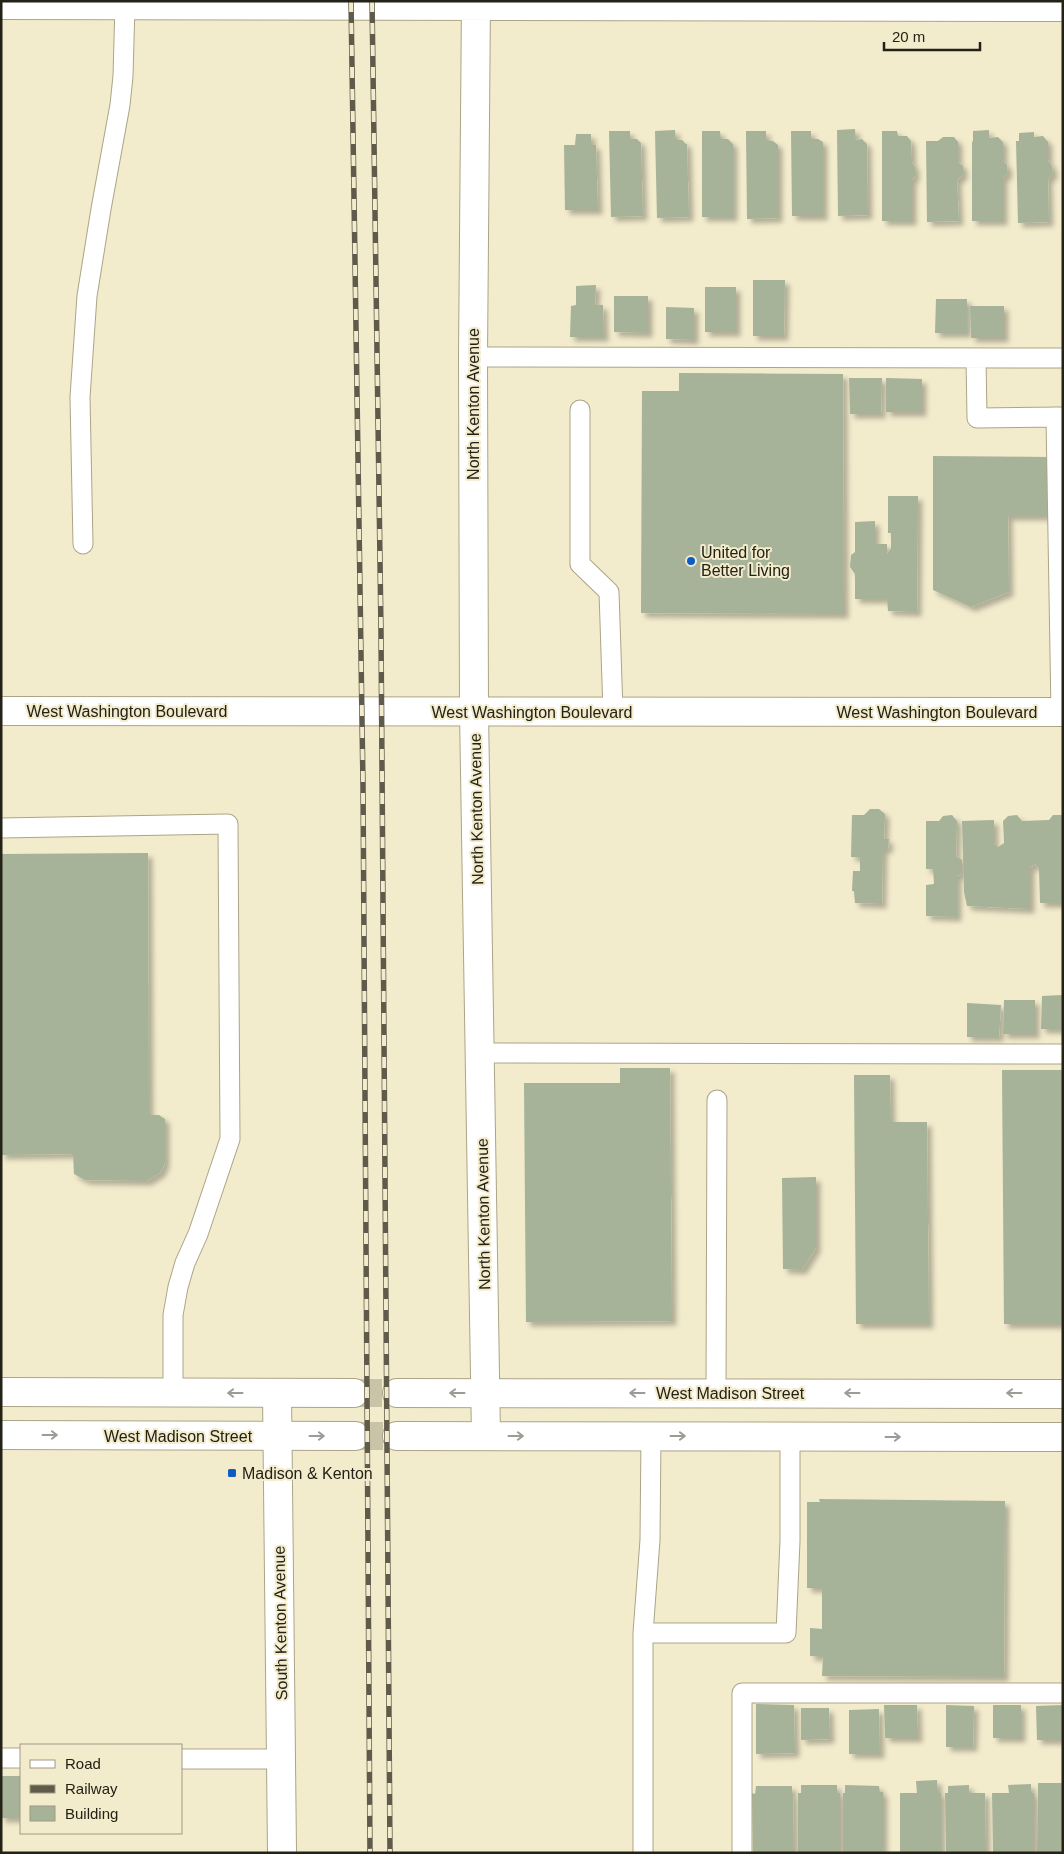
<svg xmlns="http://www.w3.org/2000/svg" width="1064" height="1854" viewBox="0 0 1064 1854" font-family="Helvetica,sans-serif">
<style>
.building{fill:#a6b398;filter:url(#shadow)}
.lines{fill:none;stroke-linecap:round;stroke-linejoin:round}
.secondary-tunnel{stroke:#c9c3a8;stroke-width:28;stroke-dasharray:28 14;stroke-linecap:butt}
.lane-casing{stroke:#aca488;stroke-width:21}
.street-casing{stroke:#aca488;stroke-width:30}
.secondary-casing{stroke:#aca488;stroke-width:30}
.lane{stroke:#fff;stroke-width:19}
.street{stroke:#fff;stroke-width:28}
.secondary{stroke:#fff;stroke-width:28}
.rail-casing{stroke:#5f5a4a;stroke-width:5.5}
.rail{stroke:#f2ebcc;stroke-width:4;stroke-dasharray:11;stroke-linecap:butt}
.oneway{stroke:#9c9b96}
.poi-dot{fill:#0d5bc5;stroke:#f2ebcc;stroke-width:2}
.labels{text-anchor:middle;stroke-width:4;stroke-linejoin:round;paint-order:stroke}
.street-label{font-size:16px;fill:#242116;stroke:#f2ebcc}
.poi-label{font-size:16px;fill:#242116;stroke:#f2ebcc;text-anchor:start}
</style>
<defs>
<filter id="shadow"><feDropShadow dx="4.5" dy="4.5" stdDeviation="2.5" flood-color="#0004"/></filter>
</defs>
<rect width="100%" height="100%" fill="#f2ebcc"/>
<path class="building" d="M 855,129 L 856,140 L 862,139 L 867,144 L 868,215 L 838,216 L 837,130 Z
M 675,130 L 676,140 L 682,140 L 686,144 L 687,144 L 689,217 L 657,218 L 655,131 Z
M 989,130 L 989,138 L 998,137 L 1003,142 L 1003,161 L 1007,165 L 1008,173 L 1003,178 L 1003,221 L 972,221 L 972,142 L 973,141 L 973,131 Z
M 609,131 L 630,131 L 630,139 L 637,139 L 641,143 L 643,216 L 611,217 Z
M 702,131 L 720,131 L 721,139 L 728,139 L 733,144 L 733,217 L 702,217 Z
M 746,131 L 766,131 L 766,140 L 773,141 L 778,145 L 778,218 L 747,219 Z
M 791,131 L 811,131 L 811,139 L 818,139 L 823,142 L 823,216 L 792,216 Z
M 882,131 L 897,131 L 898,136 L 907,136 L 911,141 L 912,162 L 915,167 L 915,176 L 912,180 L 912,221 L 882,221 Z
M 1034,132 L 1034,137 L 1043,136 L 1048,142 L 1048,160 L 1052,166 L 1053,174 L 1048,179 L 1049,222 L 1018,223 L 1016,141 L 1019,141 L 1019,133 Z
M 576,134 L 591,134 L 591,145 L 596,145 L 598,210 L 565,210 L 564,145 L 575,145 Z
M 943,137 L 954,137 L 958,142 L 958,162 L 963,166 L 963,175 L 957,180 L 959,221 L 927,222 L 926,141 L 938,141 Z
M 753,280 L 785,280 L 784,336 L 753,336 Z
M 596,285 L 595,305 L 603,305 L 604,337 L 570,337 L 571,306 L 576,305 L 576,286 Z
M 705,287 L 736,287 L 736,332 L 705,332 Z
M 614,296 L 648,296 L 648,333 L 614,332 Z
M 936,299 L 967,299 L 967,333 L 935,333 Z
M 970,306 L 1004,306 L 1004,338 L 971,338 Z
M 666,307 L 694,308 L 694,340 L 666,339 Z
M 679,373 L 843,374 L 844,614 L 641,613 L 642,391 L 679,391 Z
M 849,378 L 882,378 L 881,414 L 850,414 Z
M 886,378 L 922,379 L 922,412 L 886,412 Z
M 933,456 L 1048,457 L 1048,516 L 1008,516 L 1009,592 L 971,607 L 933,590 Z
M 888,496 L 918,496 L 917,612 L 888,611 L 887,599 L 855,599 L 855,574 L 850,567 L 851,555 L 855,552 L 855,522 L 875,521 L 875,544 L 887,544 L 887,554 L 891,548 L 891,533 L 888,533 Z
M 870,809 L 879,809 L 885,814 L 884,839 L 889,839 L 888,849 L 883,849 L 882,904 L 855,903 L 854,891 L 852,891 L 853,871 L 860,871 L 860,857 L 851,857 L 852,815 L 864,815 Z
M 952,815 L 957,821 L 956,856 L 962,860 L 962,874 L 957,876 L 957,917 L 926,916 L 926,885 L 934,884 L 933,869 L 926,869 L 926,821 L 939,821 L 943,816 Z
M 1017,815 L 1022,821 L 1049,820 L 1053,815 L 1063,815 L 1063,903 L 1040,903 L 1039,869 L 1035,864 L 1030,868 L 1030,909 L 967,906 L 964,892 L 962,821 L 994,820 L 994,843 L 998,847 L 1004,843 L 1003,821 L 1008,816 Z
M 148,853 L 149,1115 L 159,1115 L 165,1119 L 165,1162 L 163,1168 L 160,1173 L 147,1181 L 85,1180 L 74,1174 L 73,1154 L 1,1155 L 1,854 Z
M 1063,995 L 1063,1029 L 1041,1029 L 1042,996 Z
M 1004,1000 L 1035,1000 L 1035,1034 L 1003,1034 Z
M 967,1003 L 1001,1005 L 999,1037 L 967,1037 Z
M 620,1068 L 670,1068 L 672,1321 L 526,1322 L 524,1083 L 620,1083 Z
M 1002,1070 L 1063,1070 L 1063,1324 L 1004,1324 Z
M 854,1075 L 890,1075 L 891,1122 L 927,1122 L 929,1324 L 856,1324 Z
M 816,1177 L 816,1248 L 802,1270 L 783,1269 L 782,1178 Z
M 819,1499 L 1005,1501 L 1004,1677 L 822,1676 L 823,1657 L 810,1656 L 810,1628 L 822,1629 L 822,1588 L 807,1588 L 807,1502 L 820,1502 Z
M 756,1704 L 794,1705 L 795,1753 L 756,1754 Z
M 884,1705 L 917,1705 L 918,1738 L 885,1738 Z
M 946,1705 L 974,1706 L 973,1747 L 946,1747 Z
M 993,1705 L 1021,1705 L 1021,1738 L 993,1738 Z
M 1063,1705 L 1063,1740 L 1037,1740 L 1036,1706 Z
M 801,1708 L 829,1708 L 830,1739 L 801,1740 Z
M 879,1709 L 880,1754 L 849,1754 L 849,1710 Z
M 1,1776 L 21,1776 L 21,1818 L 1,1818 Z
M 937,1780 L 938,1793 L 941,1793 L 941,1853 L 900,1853 L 900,1793 L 917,1793 L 916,1781 Z
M 1038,1783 L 1063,1783 L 1063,1853 L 1037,1853 Z
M 1031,1784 L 1031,1792 L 1034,1793 L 1034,1853 L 993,1853 L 992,1793 L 1009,1793 L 1008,1785 Z
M 801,1785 L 837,1785 L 837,1792 L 840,1793 L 840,1853 L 798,1853 L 798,1793 L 801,1793 Z
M 845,1785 L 879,1786 L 880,1792 L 883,1792 L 883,1853 L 843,1853 L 843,1793 L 845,1793 Z
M 969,1785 L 969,1793 L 985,1793 L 986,1853 L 946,1853 L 945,1793 L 948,1793 L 948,1786 Z
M 756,1786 L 792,1786 L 792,1795 L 793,1795 L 794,1853 L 753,1853 L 752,1793 L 755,1794 Z"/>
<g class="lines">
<path class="secondary-tunnel" d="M 354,1393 L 397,1393
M 355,1436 L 397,1436"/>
<g class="lane-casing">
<path id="lane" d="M 473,357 L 1063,358
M 976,358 L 977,418 L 1063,417
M 580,410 L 580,564 L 609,592 L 613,712
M 1056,417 L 1061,712
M 83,544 L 80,397 L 87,296 L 101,209 L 120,105 L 123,76 L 125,5
M 1,828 L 228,824 L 230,1139 L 198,1234 L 185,1263 L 178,1287 L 173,1315 L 173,1393
M 480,1053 L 1063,1054
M 716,1393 L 717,1100
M 643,1633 L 786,1633 L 790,1541 L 790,1436
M 1,1758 L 21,1758
M 181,1759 L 281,1759
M 643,1853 L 643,1633 L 650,1540 L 651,1436
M 742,1853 L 742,1693 L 1063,1693"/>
</g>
<g class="street-casing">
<path id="street" d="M 476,1 L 473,357 L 474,712 L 486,1436
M 1,5 L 1063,7
M 277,1393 L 282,1853"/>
</g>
<g class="secondary-casing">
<path id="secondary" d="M 1,711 L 1063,712
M 1,1392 L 354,1393
M 397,1393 L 1063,1394
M 1,1435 L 355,1436
M 397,1436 L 1063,1437"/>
</g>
<use href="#lane" class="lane"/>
<use href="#street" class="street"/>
<use href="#secondary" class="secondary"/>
<g class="rail-casing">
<path id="rail" d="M 351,1 L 363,785 L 370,1853
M 372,1 L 381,631 L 390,1853"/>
</g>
<use href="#rail" class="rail"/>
</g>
<defs><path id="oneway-shaft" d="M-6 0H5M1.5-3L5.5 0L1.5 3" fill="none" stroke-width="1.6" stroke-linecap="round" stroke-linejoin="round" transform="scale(1.25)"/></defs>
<g class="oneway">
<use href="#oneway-shaft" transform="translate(235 1393) rotate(180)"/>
<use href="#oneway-shaft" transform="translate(457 1393) rotate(180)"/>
<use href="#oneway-shaft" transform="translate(637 1393) rotate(-180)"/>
<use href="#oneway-shaft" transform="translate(852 1393) rotate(-180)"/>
<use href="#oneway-shaft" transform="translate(1014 1393) rotate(-180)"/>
<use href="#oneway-shaft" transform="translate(50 1435)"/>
<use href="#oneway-shaft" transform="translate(317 1436)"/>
<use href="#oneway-shaft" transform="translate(516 1436)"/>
<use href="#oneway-shaft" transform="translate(678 1436)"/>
<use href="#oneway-shaft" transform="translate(893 1437)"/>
</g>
<g class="poi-dot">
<circle cx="691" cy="561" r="5"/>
<rect x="227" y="1468" width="10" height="10" rx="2.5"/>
</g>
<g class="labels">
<g class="street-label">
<text transform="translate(473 404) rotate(-90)" y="6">North Kenton Avenue</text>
<text x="127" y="717">West Washington Boulevard</text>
<text x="532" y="718">West Washington Boulevard</text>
<text x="937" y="718">West Washington Boulevard</text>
<text transform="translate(476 809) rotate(-91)" y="6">North Kenton Avenue</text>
<text transform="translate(483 1214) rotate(-91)" y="6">North Kenton Avenue</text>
<text x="730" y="1399">West Madison Street</text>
<text x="178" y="1442">West Madison Street</text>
<text transform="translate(280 1623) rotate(-91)" y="6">South Kenton Avenue</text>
</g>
<g class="poi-label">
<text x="701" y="558">United for<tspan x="701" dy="18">Better Living</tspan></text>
<text x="242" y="1479">Madison &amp; Kenton</text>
</g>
</g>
<rect width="1064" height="1854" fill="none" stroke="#242116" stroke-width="5"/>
<rect x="20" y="1744" width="162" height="90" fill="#f2ebcc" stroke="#a09a83"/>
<rect x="30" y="1760" width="25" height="8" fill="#ffffff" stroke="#a09a83"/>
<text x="65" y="1769" font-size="15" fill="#242116">Road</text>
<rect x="30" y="1785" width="25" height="8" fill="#5f5a4a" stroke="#a09a83"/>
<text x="65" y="1794" font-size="15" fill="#242116">Railway</text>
<rect x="30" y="1806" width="25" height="15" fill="#a6b398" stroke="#a09a83"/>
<text x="65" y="1819" font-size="15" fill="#242116">Building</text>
<path d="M884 42v8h96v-8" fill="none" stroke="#242116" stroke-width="2.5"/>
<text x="892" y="42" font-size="15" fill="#242116" stroke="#f2ebcc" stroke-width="4" paint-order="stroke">20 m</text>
</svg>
